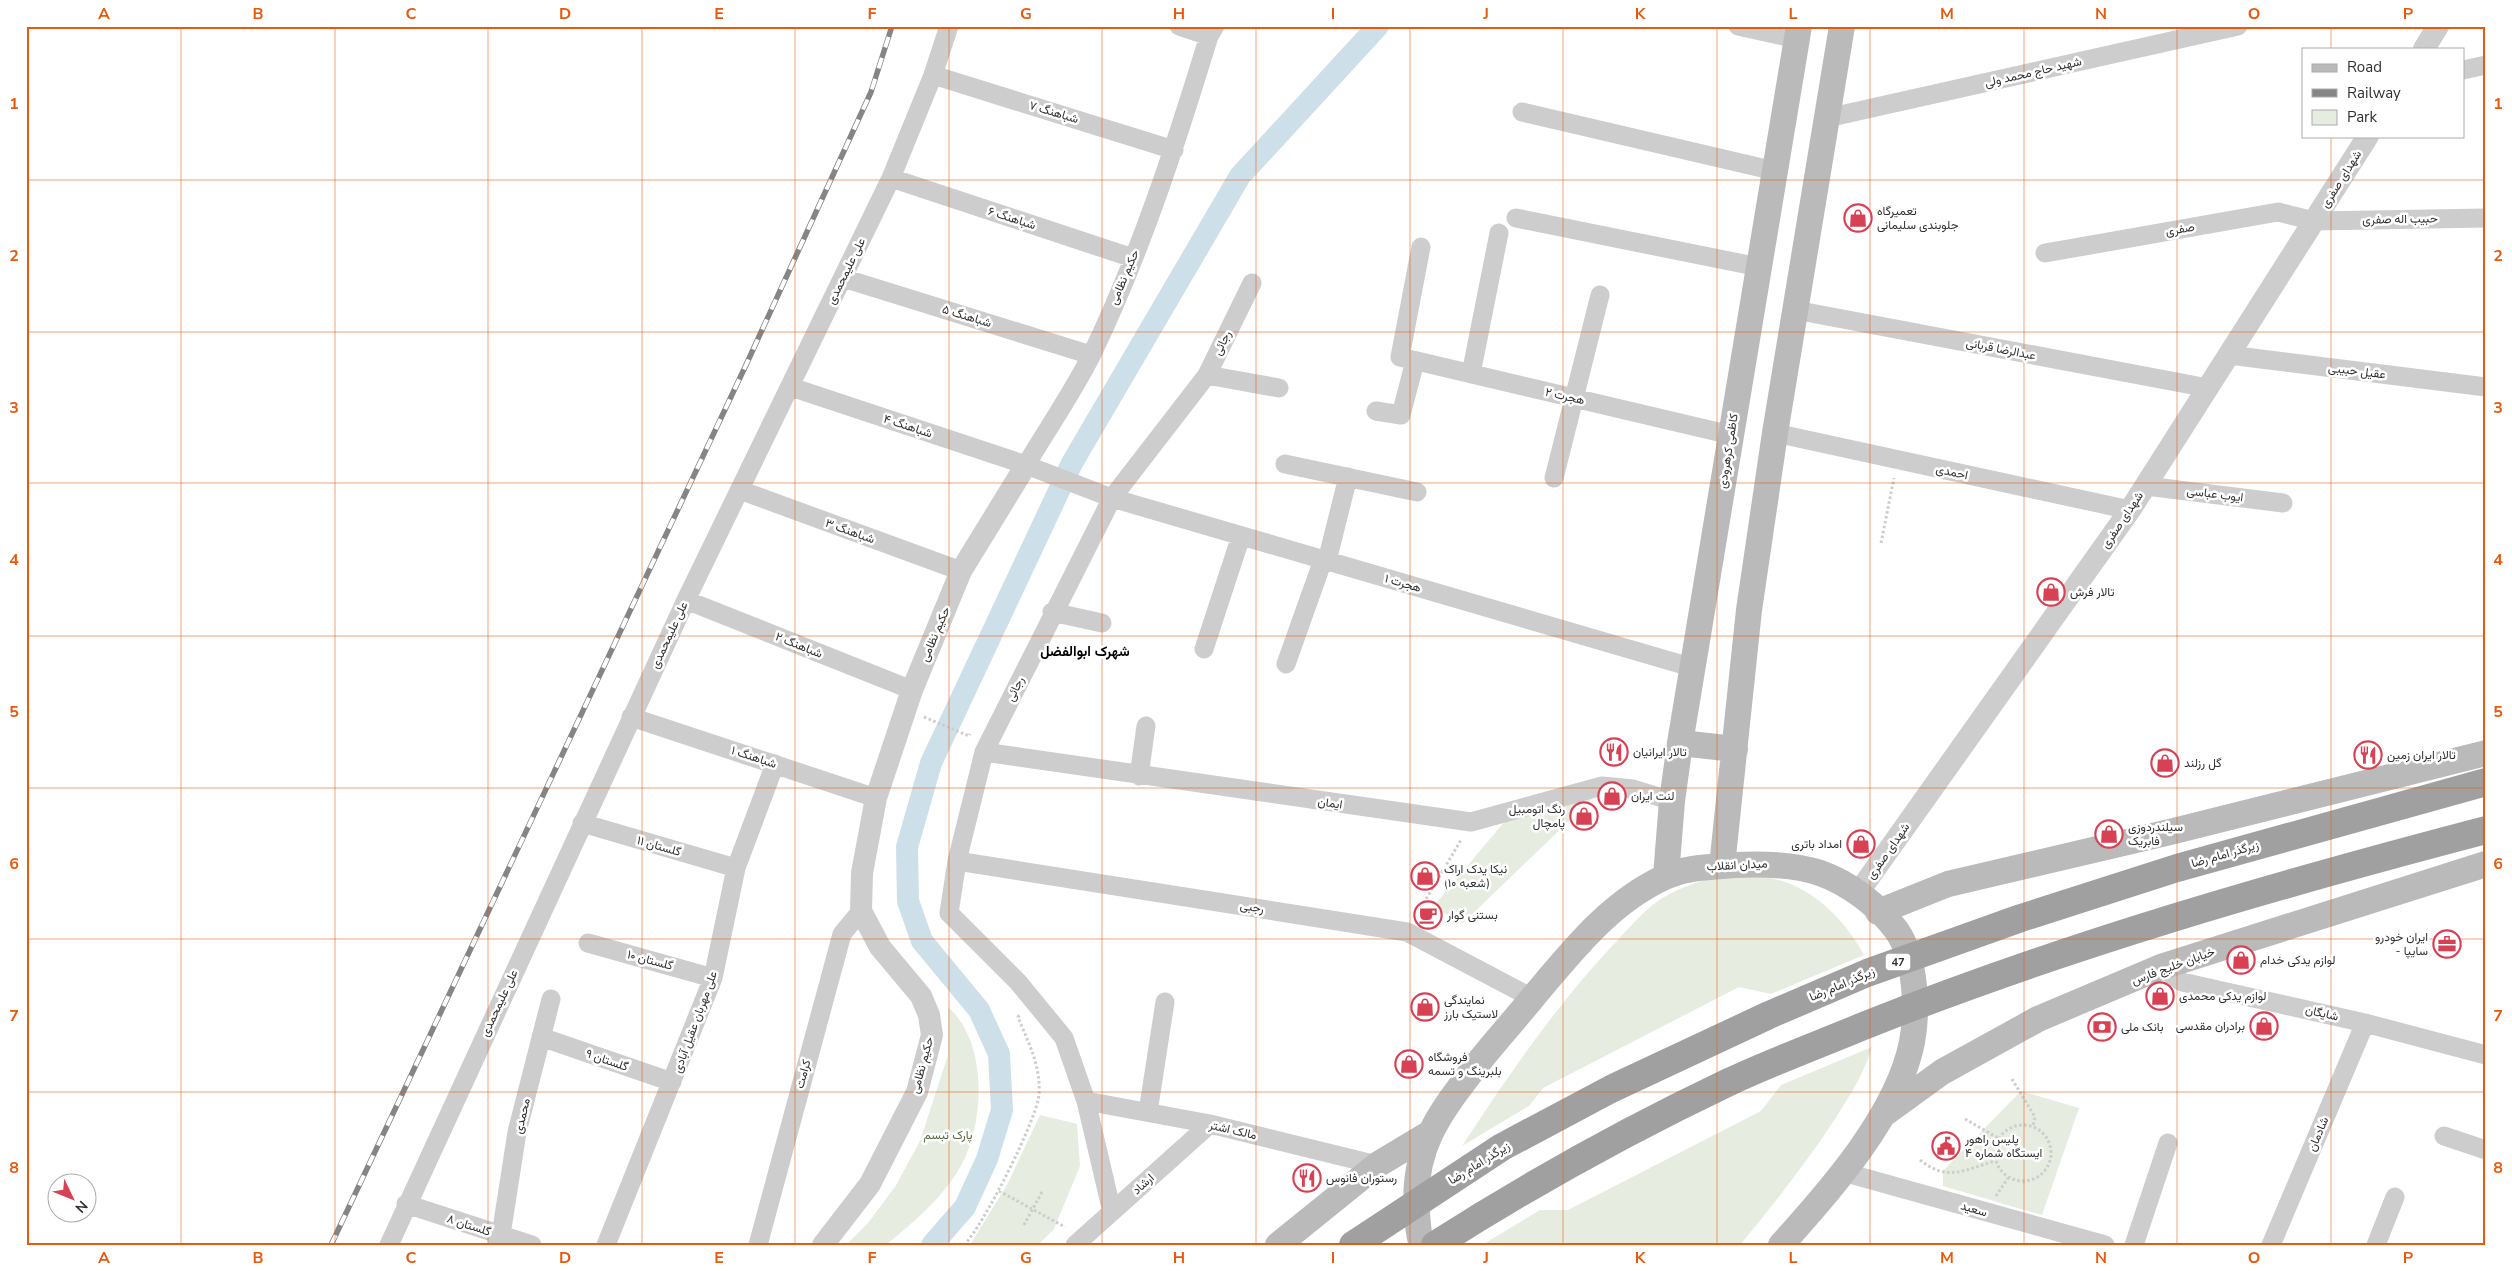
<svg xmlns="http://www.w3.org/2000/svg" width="2512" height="1271" viewBox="0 0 2512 1271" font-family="'Nunito Sans',Vazirmatn,sans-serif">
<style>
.green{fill:#e6ecdf}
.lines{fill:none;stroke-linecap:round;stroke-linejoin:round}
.canal{stroke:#cde0ea;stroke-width:22}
.path{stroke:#cdcdcd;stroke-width:3;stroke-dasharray:2.5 2.5;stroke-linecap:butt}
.minor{stroke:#cdcdcd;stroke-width:19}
.tertiary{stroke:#cdcdcd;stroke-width:22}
.secondary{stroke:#bababa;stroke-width:26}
.trunk{stroke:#a0a0a0;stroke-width:28}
.rail-casing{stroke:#858585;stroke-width:5.5}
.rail{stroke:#fff;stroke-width:4;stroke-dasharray:11;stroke-linecap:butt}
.grid{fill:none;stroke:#e8590c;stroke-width:1;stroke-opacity:0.55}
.labels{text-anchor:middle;stroke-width:5;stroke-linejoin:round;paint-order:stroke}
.shield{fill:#fff;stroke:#6e6e6e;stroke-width:1}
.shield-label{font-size:11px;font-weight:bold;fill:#303030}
.street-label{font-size:12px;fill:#303030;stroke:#fff}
.poi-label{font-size:12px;fill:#303030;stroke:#fff;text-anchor:start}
.park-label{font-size:12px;fill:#556840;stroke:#fff}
.neighbourhood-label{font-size:14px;font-weight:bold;fill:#000;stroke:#fff}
.neatline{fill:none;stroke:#e8590c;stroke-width:2}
.grid-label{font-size:16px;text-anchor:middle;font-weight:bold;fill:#e8590c}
</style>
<rect width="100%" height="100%" fill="#fff"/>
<path class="green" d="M 1596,795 L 1463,923 L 1433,907 L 1505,821 Z
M 1721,876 C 1735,877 1750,876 1764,877 C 1809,883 1843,917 1864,955 L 1771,994 L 1739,987 L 1543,1088 L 1529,1106 L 1462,1146 C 1508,1076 1555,1007 1612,946 C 1628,930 1642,911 1661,899 C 1680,887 1700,881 1721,876 Z
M 948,1007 C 990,1044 985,1131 956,1174 C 938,1202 911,1224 886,1245 L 846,1245 L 868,1223 L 895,1187 L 920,1141 L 948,1055 Z
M 1872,1047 C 1864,1074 1850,1095 1835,1119 C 1806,1163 1774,1204 1740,1245 L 1482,1245 L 1540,1210 L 1568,1210 L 1761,1111 L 1781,1085 Z
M 2021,1091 L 2079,1108 L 2042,1215 L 1943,1186 L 1943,1171 Z
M 1040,1115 L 1077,1124 L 1080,1166 L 1054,1229 L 1038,1245 L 970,1245 L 1008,1183 Z"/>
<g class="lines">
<path class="canal" d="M 932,1245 L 965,1207 L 987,1159 L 1002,1110 L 999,1054 L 979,1010 L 922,941 L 908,901 L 907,847 L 931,763 L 1072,463 L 1240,176 L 1378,26"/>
<path class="path" d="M 1881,543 L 1894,478
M 924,717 L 969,736 L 970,734
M 1416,916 L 1461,840
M 2012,1079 L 2035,1117 L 2033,1126
M 1965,1119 L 1998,1138
M1995 1153a28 28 0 1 1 56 0a28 28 0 1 1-56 0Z
M 1920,1160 C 1948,1182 1964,1170 1995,1161
M 999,1191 L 1065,1227
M 1996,1196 L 2008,1178
M 1024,1225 L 1042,1192
M 964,1245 C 982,1228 1038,1118 1039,1094 C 1041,1066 1028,1042 1018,1017 L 1020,1015"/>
<path class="minor" d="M 1179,26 L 1209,36
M 1738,26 L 1797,39
M 2463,70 L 2486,65
M 933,75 L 1174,150
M 1522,112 L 1775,171
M 1827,118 L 2238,26
M 891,178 L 1133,258
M 1516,218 L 1759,267
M 1421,247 L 1400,357 L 1731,435
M 2045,253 L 2278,212 L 2314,221 L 2486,218
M 843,278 L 1091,355
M 1795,310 L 2208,388
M 2229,355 L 2486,387
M 1471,374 L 1499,233
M 1207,375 L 1279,388
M 791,387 L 1026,465 L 1112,498 L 1694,668
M 1376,411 L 1401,415 L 1415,361
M 1775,433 L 2130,510
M 1285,464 L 1417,492
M 1026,465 C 1048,428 1073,392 1092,354 C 1141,252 1176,144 1209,36 L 1215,26
M 1554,478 L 1600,295
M 2146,486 L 2283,503
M 740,490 L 961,571
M 1327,561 L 1348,477
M 686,600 L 912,690
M 1052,612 L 1102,623
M 1204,649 L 1241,536
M 1286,664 L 1323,560
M 631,717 L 876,798
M 984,752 L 1471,822 L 1602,786 L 1633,789 L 1672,801
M 1139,776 L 1146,726
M 582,823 L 736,868
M 957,861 L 1407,932 L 1532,998
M 588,943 L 713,978
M 2161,967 L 2182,982 L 2365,1023 L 2486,1055
M 541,1037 L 672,1082
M 1086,1101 L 1210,1124 L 1377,1165
M 1148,1112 L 1165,1002
M 2444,1136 L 2486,1150
M 1843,1172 L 2105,1245
M 406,1204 L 532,1245
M 1112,1212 L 1086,1101 L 1064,1038 L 1018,982 L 949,913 L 957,861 L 984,752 L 1112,498 L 1207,375 L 1252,283
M 389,1245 L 686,600 L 891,178 L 933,75 L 949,26
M 497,1245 L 501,1235 L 517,1132 L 551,999
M 606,1245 L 713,978 L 736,868 L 775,764
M 758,1245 L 842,934 L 861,911
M 1075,1245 L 1210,1124
M 2134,1245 L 2168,1143
M 2271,1245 L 2365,1023
M 2376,1245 L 2395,1197"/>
<path class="tertiary" d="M 2424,49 L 2438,26
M 1858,893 L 2130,510 L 2368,136
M 823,1245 L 870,1184 L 917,1092 L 932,1035 L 929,1015 L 921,996 L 880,947 L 861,911 L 862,873 L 876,798 L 912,690 L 961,571 L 1026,465"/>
<path class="secondary" d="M 1680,743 L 1735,749
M 1722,866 L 1749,610 L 1775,433 L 1842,26
M 1666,876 L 1672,801 L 1680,743 L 1799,26
M 1878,912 L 1948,884 L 2174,831 L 2486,753
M 1884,1114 L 1942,1072 L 2038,1019 L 2161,967 L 2486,864
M 1278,1245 L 1377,1165 L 1427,1135
M 1422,1245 C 1418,1235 1418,1223 1417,1213 C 1411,1145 1443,1109 1482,1058 C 1499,1037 1517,1017 1534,996 C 1572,951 1610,902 1665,877 C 1686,867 1711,867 1734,865 C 1763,864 1792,864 1820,873 C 1849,883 1879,906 1897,931 C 1916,959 1918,1010 1912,1042 C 1898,1114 1830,1191 1781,1245"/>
<path class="trunk" d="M 1353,1245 L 1502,1147 L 1611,1089 L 1769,1015 L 1867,973 L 2021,918 L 2177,868 L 2486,782
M 1435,1245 C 1529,1185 1628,1130 1729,1082 C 1774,1061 1820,1044 1866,1025 C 2067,945 2276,885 2486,830"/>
<g class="rail-casing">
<path id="rail" d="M 331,1245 L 746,365 L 871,92 L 892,26"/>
</g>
<use href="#rail" class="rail"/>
</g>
<path class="grid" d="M 181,26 L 181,1245M 335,26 L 335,1245M 488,26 L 488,1245M 642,26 L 642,1245M 795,26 L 795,1245M 949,26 L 949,1245M 1102,26 L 1102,1245M 1256,26 L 1256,1245M 1410,26 L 1410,1245M 1563,26 L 1563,1245M 1717,26 L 1717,1245M 1870,26 L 1870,1245M 2024,26 L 2024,1245M 2177,26 L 2177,1245M 2331,26 L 2331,49M 2331,136 L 2331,1245M 26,180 L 2486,180M 26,332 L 2486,332M 26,483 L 2486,483M 26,636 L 2486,636M 26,788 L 2486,788M 26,939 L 2486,939M 26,1092 L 2486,1092"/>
<defs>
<g id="shop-ring" transform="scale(1.4375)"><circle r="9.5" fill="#fff" stroke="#d84154" stroke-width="1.5"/><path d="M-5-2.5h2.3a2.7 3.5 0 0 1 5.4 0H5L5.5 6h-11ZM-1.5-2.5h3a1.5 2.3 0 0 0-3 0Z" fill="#d84154"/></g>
<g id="restaurant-ring" transform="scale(1.4375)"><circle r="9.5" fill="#fff" stroke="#d84154" stroke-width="1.5"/><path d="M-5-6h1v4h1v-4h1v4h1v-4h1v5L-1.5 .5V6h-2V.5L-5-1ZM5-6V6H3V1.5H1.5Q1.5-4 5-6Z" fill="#d84154"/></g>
<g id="cafe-ring" transform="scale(1.4375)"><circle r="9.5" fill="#fff" stroke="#d84154" stroke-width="1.5"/><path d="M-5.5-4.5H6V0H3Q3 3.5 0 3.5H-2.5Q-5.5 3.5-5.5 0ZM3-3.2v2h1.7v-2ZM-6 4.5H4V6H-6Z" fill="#d84154"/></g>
<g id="office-ring" transform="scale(1.4375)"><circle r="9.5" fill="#fff" stroke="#d84154" stroke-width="1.5"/><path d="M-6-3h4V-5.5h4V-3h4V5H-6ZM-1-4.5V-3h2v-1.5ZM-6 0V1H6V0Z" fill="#d84154"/></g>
<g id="bank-ring" transform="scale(1.4375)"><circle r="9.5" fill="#fff" stroke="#d84154" stroke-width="1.5"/><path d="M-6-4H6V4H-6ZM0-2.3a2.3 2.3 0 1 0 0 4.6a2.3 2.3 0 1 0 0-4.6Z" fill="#d84154"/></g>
<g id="civic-ring" transform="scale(1.4375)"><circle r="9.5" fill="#fff" stroke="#d84154" stroke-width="1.5"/><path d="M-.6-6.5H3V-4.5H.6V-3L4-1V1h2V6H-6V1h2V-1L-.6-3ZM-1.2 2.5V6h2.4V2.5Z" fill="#d84154"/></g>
</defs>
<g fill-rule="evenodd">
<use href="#shop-ring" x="1858" y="218"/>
<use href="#shop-ring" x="2051" y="592"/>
<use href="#restaurant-ring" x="1614" y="752"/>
<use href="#restaurant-ring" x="2368" y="755"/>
<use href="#shop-ring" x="2165" y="763"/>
<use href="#shop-ring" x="1612" y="796"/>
<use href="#shop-ring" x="1584" y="816"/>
<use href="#shop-ring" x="2109" y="834"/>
<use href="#shop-ring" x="1861" y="844"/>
<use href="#shop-ring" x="1425" y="876"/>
<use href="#cafe-ring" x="1428" y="915"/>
<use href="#office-ring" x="2447" y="944"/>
<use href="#shop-ring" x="2241" y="960"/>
<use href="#shop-ring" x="2160" y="996"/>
<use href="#shop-ring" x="1425" y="1007"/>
<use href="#shop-ring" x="2264" y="1026"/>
<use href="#bank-ring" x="2102" y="1027"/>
<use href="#shop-ring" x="1409" y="1064"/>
<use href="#civic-ring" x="1946" y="1146"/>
<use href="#restaurant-ring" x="1307" y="1178"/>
</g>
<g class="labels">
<rect class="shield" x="1885.5" y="953.5" width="25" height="17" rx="4"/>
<g class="shield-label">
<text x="1898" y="966">47</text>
</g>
<g class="street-label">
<text transform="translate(2033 72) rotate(-13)" y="4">شهید حاج محمد ولی</text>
<text transform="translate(1054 112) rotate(17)" y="4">شباهنگ ۷</text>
<text transform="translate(2341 179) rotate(-58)" y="4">شهدای صفری</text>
<text transform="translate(1012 218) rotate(18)" y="4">شباهنگ ۶</text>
<text transform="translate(2400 219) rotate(-1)" y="4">حبیب اله صفری</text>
<text transform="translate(2180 229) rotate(-10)" y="4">صفری</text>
<text transform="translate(846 271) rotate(-64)" y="4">علی علیمحمدی</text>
<text transform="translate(1124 277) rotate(-67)" y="4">حکیم نظامی</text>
<text transform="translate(967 316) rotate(17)" y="4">شباهنگ ۵</text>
<text transform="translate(1222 343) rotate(-64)" y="4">رجائی</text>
<text transform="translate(2001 349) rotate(11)" y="4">عبدالرضا قربانی</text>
<text transform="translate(2357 371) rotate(7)" y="4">عقیل حبیبی</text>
<text transform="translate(1565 396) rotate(13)" y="4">هجرت ۲</text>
<text transform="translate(908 426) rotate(18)" y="4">شباهنگ ۴</text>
<text transform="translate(1728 451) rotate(-81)" y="4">کاظمی کرهرودی</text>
<text transform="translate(1952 472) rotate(12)" y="4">احمدی</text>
<text transform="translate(2215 494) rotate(7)" y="4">ایوب عباسی</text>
<text transform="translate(2122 520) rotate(-56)" y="4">شهدای صفری</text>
<text transform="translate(850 531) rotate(20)" y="4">شباهنگ ۳</text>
<text transform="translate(1403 583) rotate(16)" y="4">هجرت ۱</text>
<text transform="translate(935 634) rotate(-67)" y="4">حکیم نظامی</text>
<text transform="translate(669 635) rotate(-65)" y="4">علی علیمحمدی</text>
<text transform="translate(799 645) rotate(22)" y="4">شباهنگ ۲</text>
<text transform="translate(1015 689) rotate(-64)" y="4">رجائی</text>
<text transform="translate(754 757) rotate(18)" y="4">شباهنگ ۱</text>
<text transform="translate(1330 803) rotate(8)" y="4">ایمان</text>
<text transform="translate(659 846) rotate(16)" y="4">گلستان ۱۱</text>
<text transform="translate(1888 851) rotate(-55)" y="4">شهدای صفری</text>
<text transform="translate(2225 854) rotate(-16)" y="4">زیرگذر امام رضا</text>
<text transform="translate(1737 865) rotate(-3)" y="4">میدان انقلاب</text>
<text transform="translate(1252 907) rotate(9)" y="4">رجبی</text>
<text transform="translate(650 960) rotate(15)" y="4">گلستان ۱۰</text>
<text transform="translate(2173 966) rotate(-20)" y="4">خیابان خلیج فارس</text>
<text transform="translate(1842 984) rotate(-23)" y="4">زیرگذر امام رضا</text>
<text transform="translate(499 1003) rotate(-65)" y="4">علی علیمحمدی</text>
<text transform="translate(2322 1013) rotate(13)" y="4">شایگان</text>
<text transform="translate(695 1022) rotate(-70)" y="4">علی مهربان عقیل آبادی</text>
<text transform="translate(607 1060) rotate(19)" y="4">گلستان ۹</text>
<text transform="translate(922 1065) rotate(-75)" y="4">حکیم نظامی</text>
<text transform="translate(803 1074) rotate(-75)" y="4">کرامت</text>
<text transform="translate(522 1116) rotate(-77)" y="4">محمدی</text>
<text transform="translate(1233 1130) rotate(13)" y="4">مالک اشتر</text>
<text transform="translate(2318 1134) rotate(-67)" y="4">شادمان</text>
<text transform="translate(1479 1163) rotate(-32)" y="4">زیرگذر امام رضا</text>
<text transform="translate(1143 1184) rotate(-42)" y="4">ارشاد</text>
<text transform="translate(1974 1209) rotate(16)" y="4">سعید</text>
<text transform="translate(469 1225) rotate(18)" y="4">گلستان ۸</text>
</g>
<g class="poi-label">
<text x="1877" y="215">تعمیرگاه<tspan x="1877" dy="14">جلوبندی سلیمانی</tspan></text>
<text x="2070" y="596">تالار فرش</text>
<text x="1633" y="756">تالار ایرانیان</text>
<text x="2387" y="759">تالار ایران زمین</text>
<text x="2184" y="767">گل رزلند</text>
<text x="1631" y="800">لنت ایران</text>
<text x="1565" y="813" text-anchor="end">رنگ اتومبیل<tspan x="1565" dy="14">پامچال</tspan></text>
<text x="2128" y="831">سیلندردوزی<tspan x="2128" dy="14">فابریک</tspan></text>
<text x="1842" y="848" text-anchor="end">امداد باتری</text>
<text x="1444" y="873">نیکا یدک اراک<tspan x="1444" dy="14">(شعبه ۱۰)</tspan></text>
<text x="1447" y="919">بستنی گوار</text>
<text x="2428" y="941" text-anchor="end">ایران خودرو<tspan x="2428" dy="14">- سایپا</tspan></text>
<text x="2260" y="964">لوازم یدکی خدام</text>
<text x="2179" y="1000">لوازم یدکی محمدی</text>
<text x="1444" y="1004">نمایندگی<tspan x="1444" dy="14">لاستیک بارز</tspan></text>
<text x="2245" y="1030" text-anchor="end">برادران مقدسی</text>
<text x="2121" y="1031">بانک ملی</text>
<text x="1428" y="1061">فروشگاه<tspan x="1428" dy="14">بلبرینگ و تسمه</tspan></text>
<text x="1965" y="1143">پلیس راهور<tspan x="1965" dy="14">ایستگاه شماره ۴</tspan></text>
<text x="1326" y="1182">رستوران فانوس</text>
</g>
<g class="park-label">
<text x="948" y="1139">پارک تبسم</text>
</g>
<g class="neighbourhood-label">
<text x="1085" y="656">شهرک ابوالفضل</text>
</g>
</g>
<rect width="2512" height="1271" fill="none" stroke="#ffffff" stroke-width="55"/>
<rect x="2302" y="48" width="162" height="90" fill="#ffffff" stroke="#acacac"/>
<rect x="2312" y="64" width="25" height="8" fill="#bababa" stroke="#acacac"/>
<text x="2347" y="72" font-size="15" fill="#303030">Road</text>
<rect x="2312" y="89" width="25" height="8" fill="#858585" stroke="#acacac"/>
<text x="2347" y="98" font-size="15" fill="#303030">Railway</text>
<rect x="2312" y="110" width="25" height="15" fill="#e6ecdf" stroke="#acacac"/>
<text x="2347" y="122" font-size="15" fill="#303030">Park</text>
<g transform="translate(72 1198) rotate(133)"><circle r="24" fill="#ffffff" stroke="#acacac"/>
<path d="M0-4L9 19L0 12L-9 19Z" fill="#d84154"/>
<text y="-8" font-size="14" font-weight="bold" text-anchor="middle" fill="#303030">N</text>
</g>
<rect x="28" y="28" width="2456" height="1216" class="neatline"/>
<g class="grid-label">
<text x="104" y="19">A</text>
<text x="258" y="19">B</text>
<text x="411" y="19">C</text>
<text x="565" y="19">D</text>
<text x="719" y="19">E</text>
<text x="872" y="19">F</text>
<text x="1026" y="19">G</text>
<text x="1179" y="19">H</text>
<text x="1333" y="19">I</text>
<text x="1486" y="19">J</text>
<text x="1640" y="19">K</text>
<text x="1793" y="19">L</text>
<text x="1947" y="19">M</text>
<text x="2101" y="19">N</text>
<text x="2254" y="19">O</text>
<text x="2408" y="19">P</text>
<text x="14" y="109">1</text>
<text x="2498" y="109">1</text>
<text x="14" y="261">2</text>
<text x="2498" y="261">2</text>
<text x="14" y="413">3</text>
<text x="2498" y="413">3</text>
<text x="14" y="565">4</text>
<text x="2498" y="565">4</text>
<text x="14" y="717">5</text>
<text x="2498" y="717">5</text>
<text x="14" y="869">6</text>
<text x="2498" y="869">6</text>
<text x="14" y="1021">7</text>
<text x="2498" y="1021">7</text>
<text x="14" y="1173">8</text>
<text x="2498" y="1173">8</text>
<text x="104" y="1263">A</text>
<text x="258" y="1263">B</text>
<text x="411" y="1263">C</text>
<text x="565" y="1263">D</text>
<text x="719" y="1263">E</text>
<text x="872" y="1263">F</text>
<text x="1026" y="1263">G</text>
<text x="1179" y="1263">H</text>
<text x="1333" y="1263">I</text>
<text x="1486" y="1263">J</text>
<text x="1640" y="1263">K</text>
<text x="1793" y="1263">L</text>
<text x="1947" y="1263">M</text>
<text x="2101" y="1263">N</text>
<text x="2254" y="1263">O</text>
<text x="2408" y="1263">P</text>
</g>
</svg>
